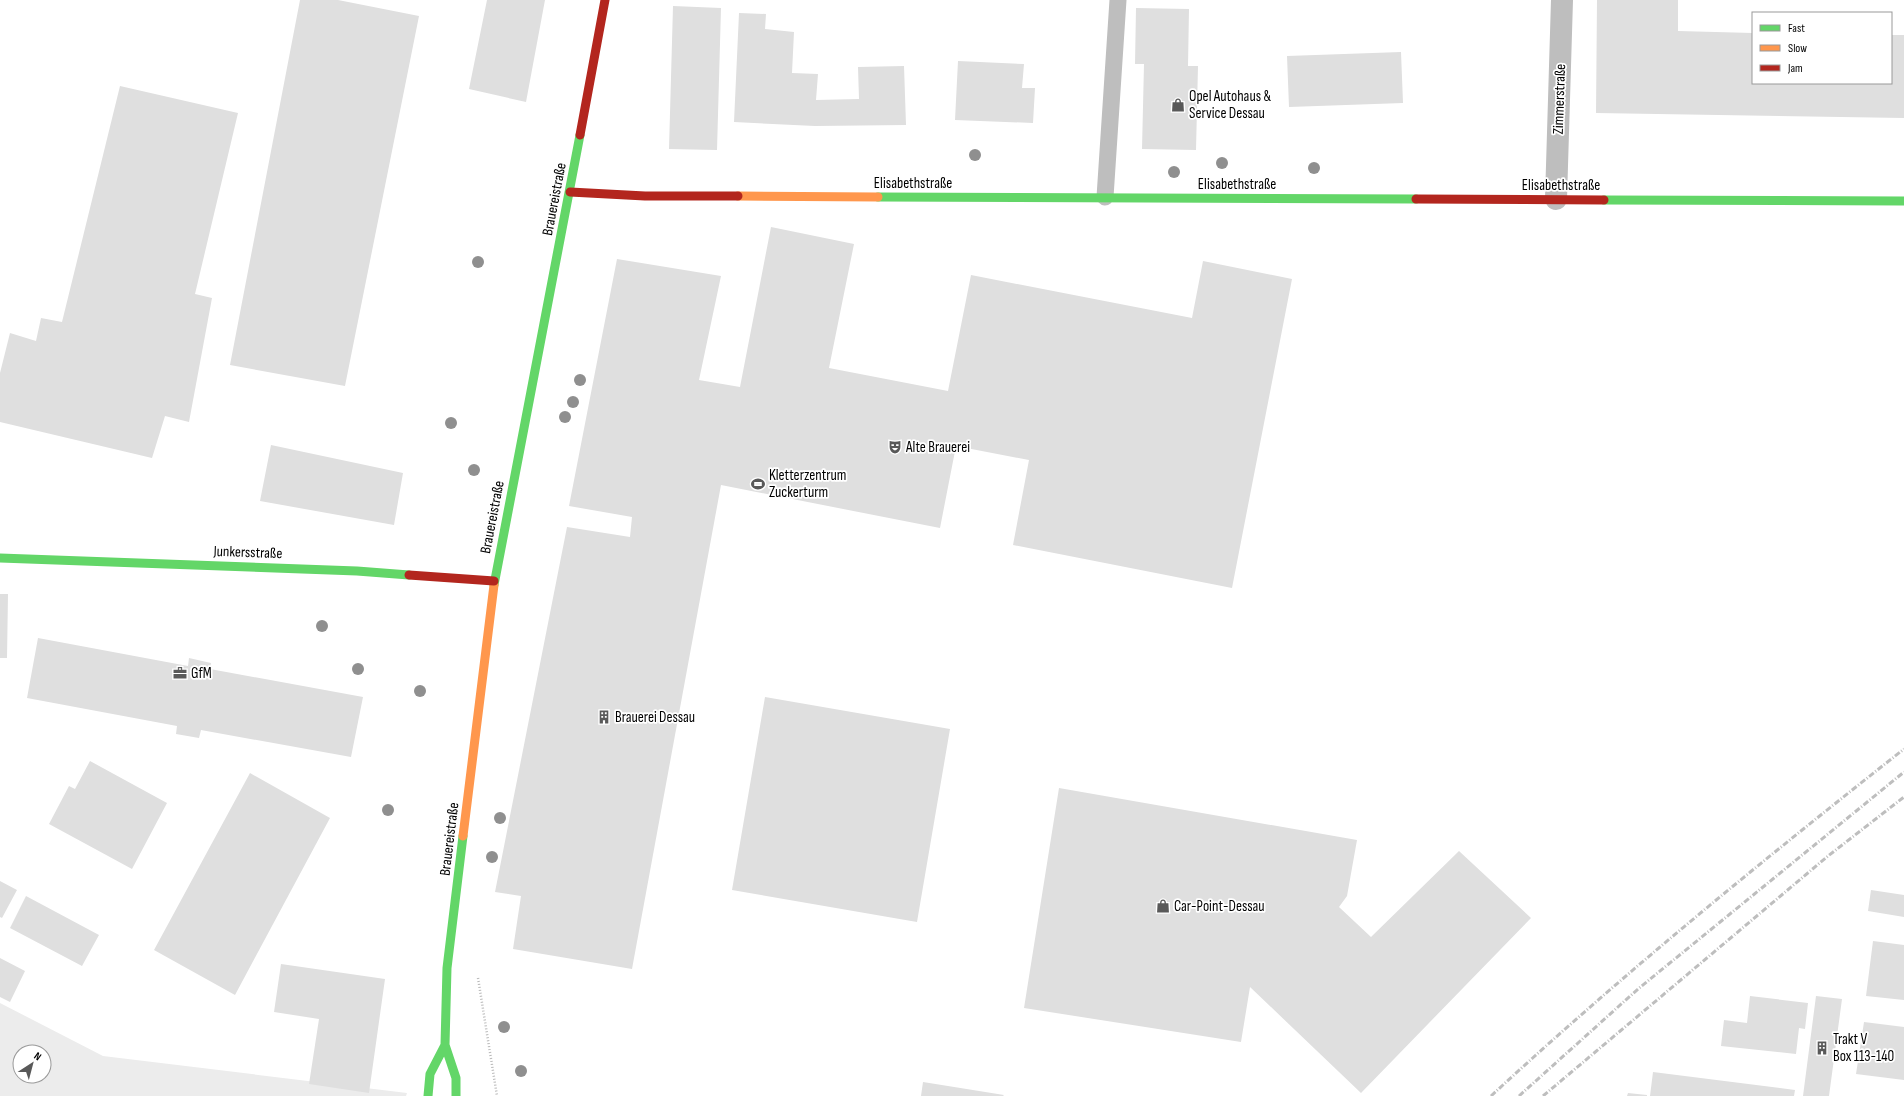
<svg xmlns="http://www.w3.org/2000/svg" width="1904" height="1096" viewBox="0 0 1904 1096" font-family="'Sofia Sans Condensed',sans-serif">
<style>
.green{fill:#ececec;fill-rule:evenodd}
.building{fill:#dfdfdf}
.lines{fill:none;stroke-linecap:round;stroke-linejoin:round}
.path{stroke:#b9b9b9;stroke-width:2.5;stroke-dasharray:1 2;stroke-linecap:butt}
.lane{stroke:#bebebe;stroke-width:17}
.street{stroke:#bebebe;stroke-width:22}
.fast{stroke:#63d668;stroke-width:9}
.slow{stroke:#ff974d;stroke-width:9}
.jam{stroke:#b3261e;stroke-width:9}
.rail{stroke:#bebebe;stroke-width:3;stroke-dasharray:6 2 1 2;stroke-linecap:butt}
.tree{fill:#8f8f8f}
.labels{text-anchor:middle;stroke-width:3.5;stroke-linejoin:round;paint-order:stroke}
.poi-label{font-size:15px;fill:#000;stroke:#fff;text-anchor:start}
.street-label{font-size:15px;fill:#000;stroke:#fff}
</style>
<rect width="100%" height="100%" fill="#fff"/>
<path class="green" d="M 0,1003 L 103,1056 L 407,1093 L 406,1096 L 0,1096 ZM 20,1052 L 44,1052 L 44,1076 L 20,1076 Z"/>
<path class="building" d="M 300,0 L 338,0 L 419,16 L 345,386 L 230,365 Z
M 487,0 L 545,0 L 526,102 L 469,89 Z
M 1597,0 L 1678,0 L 1678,31 L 1753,33 L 1753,83 L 1891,83 L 1891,35 L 1904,35 L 1904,118 L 1596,113 Z
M 673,6 L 721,8 L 717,150 L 669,149 Z
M 1136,8 L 1189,9 L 1188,66 L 1198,66 L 1196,150 L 1142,149 L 1144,64 L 1135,64 Z
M 739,13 L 766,14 L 765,29 L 794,32 L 792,73 L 818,74 L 816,100 L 859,99 L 858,67 L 904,66 L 906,125 L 815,126 L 734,122 Z
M 1401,52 L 1403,103 L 1289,107 L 1287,56 Z
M 958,61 L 1024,64 L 1022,88 L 1035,88 L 1033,123 L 955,120 Z
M 120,86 L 238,113 L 195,294 L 212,298 L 189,422 L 165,416 L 152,458 L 0,422 L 0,373 L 10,333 L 36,341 L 41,318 L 62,322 Z
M 771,227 L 854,244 L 829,368 L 948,391 L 971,275 L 1192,318 L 1203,261 L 1292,279 L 1232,588 L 1013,545 L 1029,460 L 956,446 L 940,528 L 721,485 L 632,969 L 513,949 L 521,896 L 495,892 L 567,527 L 630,537 L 632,517 L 569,506 L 617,259 L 721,276 L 699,380 L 740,387 Z
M 271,445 L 403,473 L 394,525 L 260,501 Z
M 0,594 L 8,594 L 7,658 L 0,658 Z
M 38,638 L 188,666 L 189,658 L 211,663 L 210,669 L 363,697 L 351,757 L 201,730 L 199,738 L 176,734 L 177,726 L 27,698 Z
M 765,697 L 950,729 L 917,922 L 732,890 Z
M 90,761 L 167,803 L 132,869 L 49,824 L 69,786 L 75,789 Z
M 250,773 L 330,818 L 235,995 L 154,950 Z
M 1059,788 L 1357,840 L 1347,896 L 1339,907 L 1371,937 L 1459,851 L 1531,918 L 1361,1093 L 1250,987 L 1241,1042 L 1024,1008 Z
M 0,881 L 17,890 L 2,918 L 0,917 Z
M 1871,890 L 1904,895 L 1904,917 L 1868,911 Z
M 26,896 L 99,935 L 82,966 L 10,928 Z
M 1873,941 L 1904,945 L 1904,1000 L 1866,996 Z
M 0,958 L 25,971 L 10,1002 L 0,997 Z
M 281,964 L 385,979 L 369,1093 L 309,1084 L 319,1019 L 274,1012 Z
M 1750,996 L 1808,1003 L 1805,1029 L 1799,1028 L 1796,1054 L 1721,1046 L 1724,1020 L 1747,1023 Z
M 1816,996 L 1842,999 L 1829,1096 L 1803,1096 Z
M 1864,1022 L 1904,1027 L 1904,1080 L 1856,1074 Z
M 1653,1072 L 1795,1090 L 1794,1096 L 1650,1096 Z
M 923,1082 L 1004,1095 L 1003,1096 L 921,1096 Z
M 1628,1093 L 1647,1095 L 1647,1096 L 1627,1096 Z"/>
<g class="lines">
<path class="path" d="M 478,978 L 497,1096"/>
<path class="lane" d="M 1105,197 L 1118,0"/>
<path class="street" d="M 1556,199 L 1562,0"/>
<path class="fast" d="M 878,197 L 1416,199
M 1604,200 L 1904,201
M 0,558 L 357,571 L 409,575
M 494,585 L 580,135
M 428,1096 L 430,1074 L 445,1045
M 456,1096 L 456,1078 L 445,1045 L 447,968 L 463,836"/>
<path class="slow" d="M 738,196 L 878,197
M 463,836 L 494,585"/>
<path class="jam" d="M 580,135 L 605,0
M 570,192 L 645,196 L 738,196
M 1416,199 L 1604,200
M 409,575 L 494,581"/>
<path class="rail" d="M 1491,1096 C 1623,974 1763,860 1904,749
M 1519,1096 L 1638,989 L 1904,772
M 1543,1096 L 1828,856 L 1904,797"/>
</g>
<g class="tree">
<circle cx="975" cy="155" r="6"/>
<circle cx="1222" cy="163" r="6"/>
<circle cx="1314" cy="168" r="6"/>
<circle cx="1174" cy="172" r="6"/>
<circle cx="478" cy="262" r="6"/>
<circle cx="580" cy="380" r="6"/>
<circle cx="573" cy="402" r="6"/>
<circle cx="565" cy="417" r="6"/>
<circle cx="451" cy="423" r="6"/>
<circle cx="474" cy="470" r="6"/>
<circle cx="322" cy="626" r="6"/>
<circle cx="358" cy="669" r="6"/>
<circle cx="420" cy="691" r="6"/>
<circle cx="388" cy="810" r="6"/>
<circle cx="500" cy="818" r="6"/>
<circle cx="492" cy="857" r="6"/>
<circle cx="504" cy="1027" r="6"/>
<circle cx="521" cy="1071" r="6"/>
</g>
<defs>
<g id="shop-bare" transform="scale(1.08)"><path d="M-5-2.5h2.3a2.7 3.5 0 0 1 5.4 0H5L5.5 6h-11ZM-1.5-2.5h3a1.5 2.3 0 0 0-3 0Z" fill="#595959" stroke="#fff" stroke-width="2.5" paint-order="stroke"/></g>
<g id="theatre-bare" transform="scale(1.08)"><path d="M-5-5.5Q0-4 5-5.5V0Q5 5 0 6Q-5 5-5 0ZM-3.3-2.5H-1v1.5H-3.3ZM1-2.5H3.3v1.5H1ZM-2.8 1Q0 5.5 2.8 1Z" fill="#595959" stroke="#fff" stroke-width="2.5" paint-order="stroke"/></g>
<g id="stadium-bare" transform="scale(1.08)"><path d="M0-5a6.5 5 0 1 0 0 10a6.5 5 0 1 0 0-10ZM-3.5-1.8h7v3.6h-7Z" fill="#595959" stroke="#fff" stroke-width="2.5" paint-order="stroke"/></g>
<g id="office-bare" transform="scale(1.08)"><path d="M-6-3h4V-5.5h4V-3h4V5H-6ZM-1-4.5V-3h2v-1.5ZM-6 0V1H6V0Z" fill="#595959" stroke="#fff" stroke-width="2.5" paint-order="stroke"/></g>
<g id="building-bare" transform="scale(1.08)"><path d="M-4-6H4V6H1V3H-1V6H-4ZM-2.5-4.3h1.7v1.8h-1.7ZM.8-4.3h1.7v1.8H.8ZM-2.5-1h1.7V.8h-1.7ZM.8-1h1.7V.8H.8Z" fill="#595959" stroke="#fff" stroke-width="2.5" paint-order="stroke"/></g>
</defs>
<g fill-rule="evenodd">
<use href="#shop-bare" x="1178" y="105"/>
<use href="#theatre-bare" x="895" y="447"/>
<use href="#stadium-bare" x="758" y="484"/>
<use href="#office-bare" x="180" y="673"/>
<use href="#building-bare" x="604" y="717"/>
<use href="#shop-bare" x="1163" y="906"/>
<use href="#building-bare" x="1822" y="1048"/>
</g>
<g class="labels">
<g class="poi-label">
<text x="1189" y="101">Opel Autohaus &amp;<tspan x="1189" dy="17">Service Dessau</tspan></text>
<text x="906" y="452">Alte Brauerei</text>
<text x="769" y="480">Kletterzentrum<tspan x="769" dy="17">Zuckerturm</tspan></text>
<text x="191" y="678">GfM</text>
<text x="615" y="722">Brauerei Dessau</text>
<text x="1174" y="911">Car-Point-Dessau</text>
<text x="1833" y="1044">Trakt V<tspan x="1833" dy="17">Box 113-140</tspan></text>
</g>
<g class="street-label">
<text transform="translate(1559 99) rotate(-88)" y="5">Zimmerstraße</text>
<text x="913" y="188">Elisabethstraße</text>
<text x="1237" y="189">Elisabethstraße</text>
<text x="1561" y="190">Elisabethstraße</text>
<text transform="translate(554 199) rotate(-79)" y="5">Brauereistraße</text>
<text transform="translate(492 517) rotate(-79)" y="5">Brauereistraße</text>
<text transform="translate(248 552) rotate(2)" y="5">Junkersstraße</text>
<text transform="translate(449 839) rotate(-83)" y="5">Brauereistraße</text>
</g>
</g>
<rect x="1752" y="12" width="140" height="72" fill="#ffffff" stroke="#999999"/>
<rect x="1760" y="25" width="20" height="6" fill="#63d668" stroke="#999999"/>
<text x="1788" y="32" font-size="12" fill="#000000">Fast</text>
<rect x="1760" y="45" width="20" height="6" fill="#ff974d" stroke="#999999"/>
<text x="1788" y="52" font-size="12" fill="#000000">Slow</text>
<rect x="1760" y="65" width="20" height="6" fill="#b3261e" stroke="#999999"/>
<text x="1788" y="72" font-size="12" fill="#000000">Jam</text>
<g transform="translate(32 1064) rotate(36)"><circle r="19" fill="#ffffff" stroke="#999999"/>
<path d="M0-3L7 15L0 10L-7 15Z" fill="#595959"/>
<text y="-6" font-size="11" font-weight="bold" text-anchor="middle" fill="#000000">N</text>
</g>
</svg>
